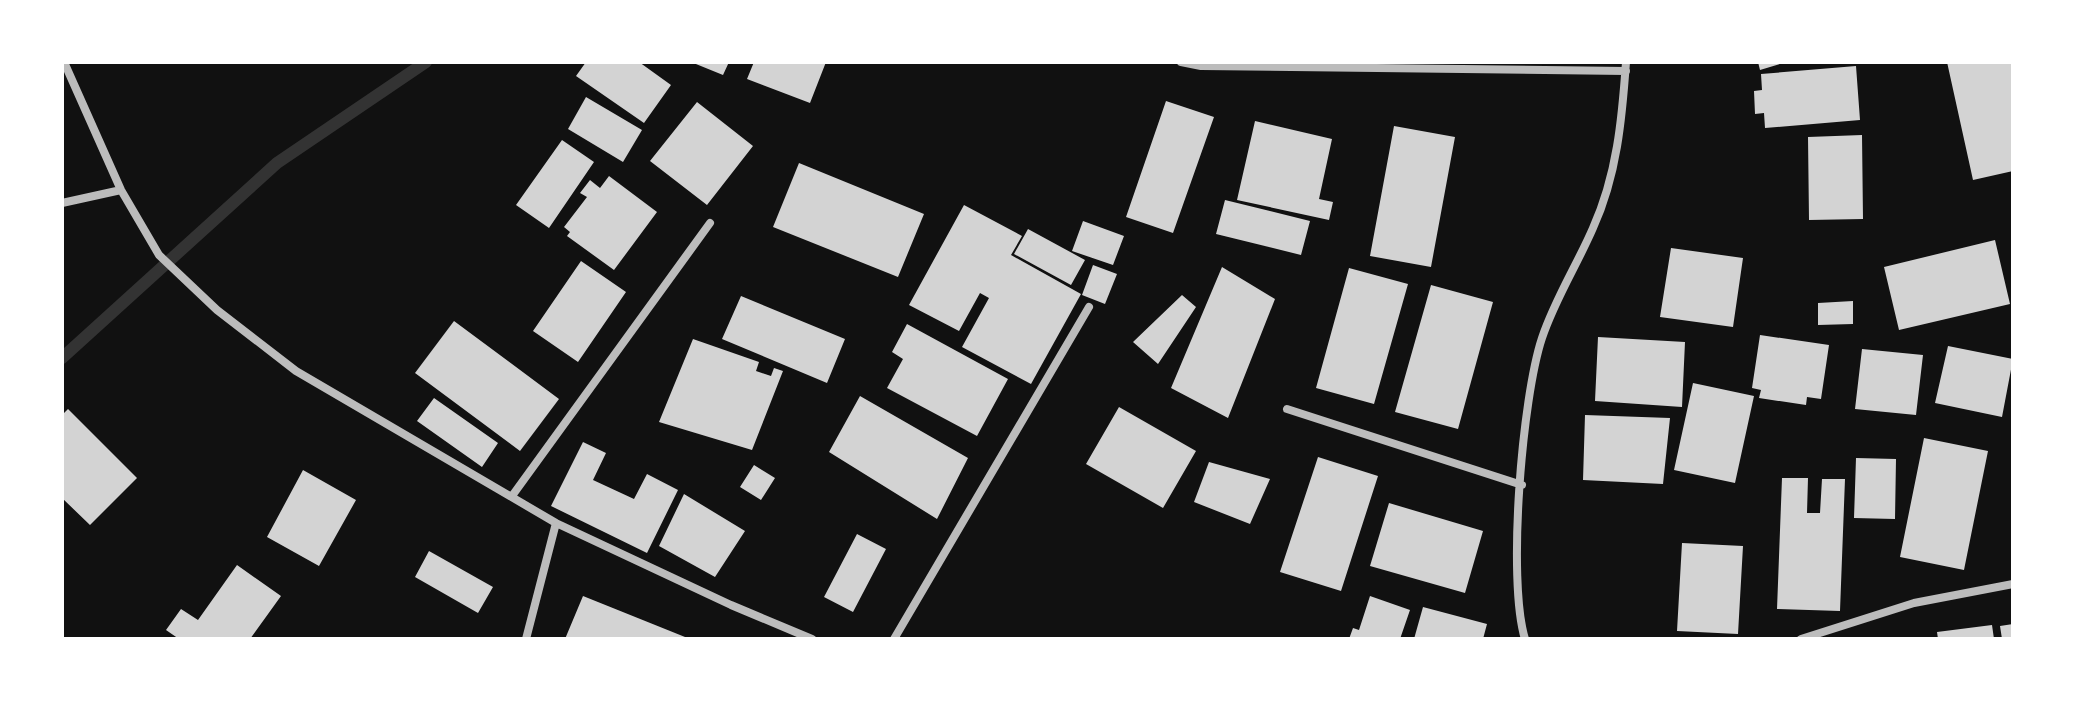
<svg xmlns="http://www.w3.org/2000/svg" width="2075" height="701" viewBox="0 0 2075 701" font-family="Ubuntu,sans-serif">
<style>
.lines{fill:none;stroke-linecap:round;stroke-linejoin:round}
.stream{stroke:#333;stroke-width:12}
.building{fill:#d3d3d3}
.minor{stroke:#bcbcbc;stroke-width:8}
</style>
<rect width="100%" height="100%" fill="#111"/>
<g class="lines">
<path class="stream" d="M 62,358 L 277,163 L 426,62"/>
</g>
<path class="building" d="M 586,62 L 639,62 L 671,85 L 644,123 L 576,76 Z
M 691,62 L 729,62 L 723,75 Z
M 754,62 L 826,62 L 810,103 L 747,79 Z
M 1758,62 L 1783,62 L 1783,63 L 1760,70 Z
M 1947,62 L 2013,62 L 2013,171 L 1973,180 Z
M 1856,66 L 1860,120 L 1765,128 L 1764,113 L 1755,114 L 1754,91 L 1762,90 L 1761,74 Z
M 586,97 L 642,130 L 623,162 L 568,129 Z
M 1166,101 L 1214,117 L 1173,233 L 1126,217 Z
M 697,102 L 753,146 L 707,205 L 650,161 Z
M 1255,121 L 1332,139 L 1319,199 L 1333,202 L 1329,220 L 1237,200 Z
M 1394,126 L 1455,137 L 1431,267 L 1370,256 Z
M 1862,135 L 1863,219 L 1809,220 L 1808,137 Z
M 562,140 L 594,162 L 549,228 L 516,205 Z
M 799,163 L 924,214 L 898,277 L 773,227 Z
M 609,176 L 657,212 L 614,270 L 567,236 L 570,232 L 564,227 L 587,197 L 580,193 L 590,180 L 600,188 Z
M 1225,200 L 1310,221 L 1301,255 L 1216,234 Z
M 964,205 L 1022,236 L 1011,255 L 1081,294 L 1031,384 L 962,347 L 989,298 L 980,293 L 959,331 L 909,305 Z
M 1083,221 L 1124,236 L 1113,265 L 1072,251 Z
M 1028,229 L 1085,260 L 1071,285 L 1014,254 Z
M 1995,240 L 2010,304 L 1899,330 L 1884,267 Z
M 1671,248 L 1743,258 L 1733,327 L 1660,317 Z
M 581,261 L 626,292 L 578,362 L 533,331 Z
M 1093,265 L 1117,274 L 1105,304 L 1082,295 Z
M 1222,267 L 1275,299 L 1228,418 L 1171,388 Z
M 1349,268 L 1408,284 L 1374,404 L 1316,388 Z
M 1431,285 L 1493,302 L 1458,429 L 1395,412 Z
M 1182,295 L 1196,307 L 1158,364 L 1133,342 Z
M 741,296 L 845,339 L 827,383 L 722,339 Z
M 1853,301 L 1853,324 L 1818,325 L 1818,303 Z
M 454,321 L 559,399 L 520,451 L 415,373 Z
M 907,324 L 1008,379 L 977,436 L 887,388 L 903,359 L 892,352 Z
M 1760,335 L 1829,345 L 1821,399 L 1807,397 L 1806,405 L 1759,398 L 1761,390 L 1752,388 Z
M 1598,337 L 1685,342 L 1682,407 L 1595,401 Z
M 693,339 L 759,362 L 756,371 L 771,376 L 774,368 L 783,371 L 752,450 L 659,422 Z
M 1948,346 L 2013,359 L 2002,417 L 1935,403 Z
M 1862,349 L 1923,355 L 1916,415 L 1855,409 Z
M 1693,383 L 1754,396 L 1735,483 L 1674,470 Z
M 860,396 L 968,458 L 937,519 L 829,452 Z
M 434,398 L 498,443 L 482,467 L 417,421 Z
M 1119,407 L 1196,451 L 1163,508 L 1086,464 Z
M 68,409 L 137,478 L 90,525 L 62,498 L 62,415 Z
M 1585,415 L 1670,418 L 1663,484 L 1583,480 Z
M 1924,438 L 1988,451 L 1964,570 L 1900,557 Z
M 583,442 L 606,453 L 593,480 L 634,499 L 647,474 L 678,490 L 647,553 L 551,506 Z
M 1318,457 L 1378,476 L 1341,591 L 1280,572 Z
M 1856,458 L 1896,459 L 1895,519 L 1854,518 Z
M 1209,462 L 1270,479 L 1250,524 L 1194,502 Z
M 754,465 L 775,478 L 761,500 L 740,487 Z
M 303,470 L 356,500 L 319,566 L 267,537 Z
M 1782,478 L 1808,478 L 1807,513 L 1820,513 L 1822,479 L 1845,479 L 1840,611 L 1777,609 Z
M 684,494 L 745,531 L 715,577 L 659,546 Z
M 1389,503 L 1483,531 L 1465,593 L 1370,566 Z
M 857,534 L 886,549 L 853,612 L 824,597 Z
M 1682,543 L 1743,546 L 1738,634 L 1677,631 Z
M 429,551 L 493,587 L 478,613 L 415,577 Z
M 237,565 L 281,596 L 250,639 L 179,639 L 166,630 L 181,609 L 198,620 Z
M 583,596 L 690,639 L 565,639 Z
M 1370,596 L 1410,610 L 1400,639 L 1349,639 L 1353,628 L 1359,630 Z
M 1423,607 L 1487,624 L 1483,639 L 1414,639 Z
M 2013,624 L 2013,639 L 2002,639 L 2000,626 Z
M 1992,625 L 1994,639 L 1938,639 L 1937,632 Z"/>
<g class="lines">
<path class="minor" d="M 64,62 L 121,190 L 159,255 L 217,310 L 296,371 L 556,523 L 731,605 L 812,639
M 1181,62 L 1201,66 L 1626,71
M 62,203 L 121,190
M 1287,409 L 1522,485
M 512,496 L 710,223
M 526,639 L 556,523
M 894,639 L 1089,307
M 1525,639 C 1507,580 1522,398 1542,338 C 1555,299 1577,265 1593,228 C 1617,175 1622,119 1626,62
M 1801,639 L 1914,603 L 2013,584"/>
</g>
<rect width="2075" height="701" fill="none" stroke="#ffffff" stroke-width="128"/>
</svg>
